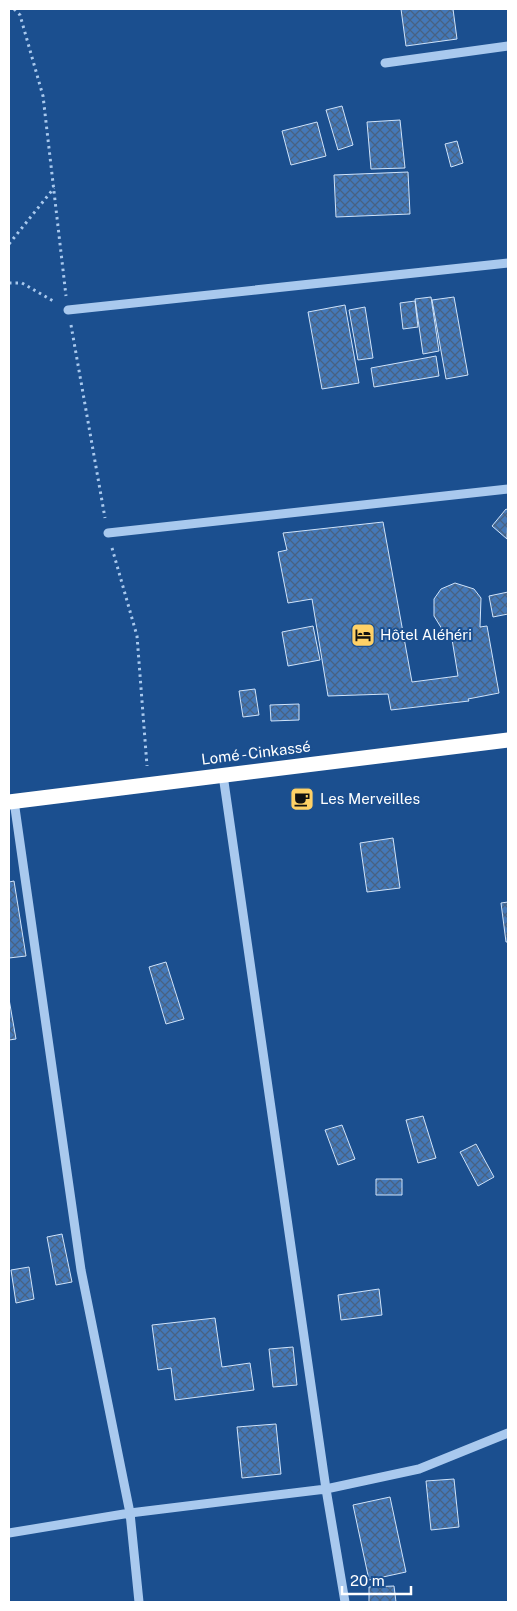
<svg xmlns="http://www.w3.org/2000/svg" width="517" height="1611" viewBox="0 0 517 1611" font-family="'Public Sans',sans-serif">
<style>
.building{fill:url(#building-cross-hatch);stroke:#cfe3fa}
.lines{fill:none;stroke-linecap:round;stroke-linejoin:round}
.path{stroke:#a9c9ee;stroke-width:3;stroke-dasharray:2.5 4;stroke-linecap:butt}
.minor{stroke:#a9c9ee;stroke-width:9}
.highway{stroke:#fff;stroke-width:15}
.labels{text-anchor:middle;stroke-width:4;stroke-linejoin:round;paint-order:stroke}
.poi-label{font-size:15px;fill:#fff;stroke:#1b4f8f;text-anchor:start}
.street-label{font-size:15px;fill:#fff;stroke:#1b4f8f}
</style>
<defs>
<pattern id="building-cross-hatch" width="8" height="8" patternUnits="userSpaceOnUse" patternTransform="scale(1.25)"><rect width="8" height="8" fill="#4478b7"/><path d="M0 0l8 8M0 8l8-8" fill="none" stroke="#486282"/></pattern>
</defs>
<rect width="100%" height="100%" fill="#1b4f8f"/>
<path class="building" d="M 401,9 L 453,9 L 457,39 L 406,46 Z
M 342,106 L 353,145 L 338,150 L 326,110 Z
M 400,120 L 405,168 L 371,169 L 367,122 Z
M 317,122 L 326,156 L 291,165 L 282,131 Z
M 457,141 L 463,163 L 451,167 L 445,144 Z
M 408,172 L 410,214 L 336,217 L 334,175 Z
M 431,297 L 439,351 L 423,354 L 415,299 Z
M 454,297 L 468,375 L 446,379 L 432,300 Z
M 415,301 L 418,327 L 403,329 L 400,303 Z
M 345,305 L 359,383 L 322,389 L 308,312 Z
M 365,307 L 373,358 L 358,360 L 349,310 Z
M 436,356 L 439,376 L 374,387 L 371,368 Z
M 506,509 L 508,510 L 507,539 L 492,526 Z
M 383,522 L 412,682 L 458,676 L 451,633 L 442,629 L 434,616 L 434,599 L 441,589 L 455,583 L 474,589 L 481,598 L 480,627 L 487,626 L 499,693 L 468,699 L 469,701 L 391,710 L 388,694 L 328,696 L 312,599 L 288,603 L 278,552 L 287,550 L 283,533 Z
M 508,592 L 508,614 L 493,617 L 489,596 Z
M 313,626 L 320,660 L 288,666 L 282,632 Z
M 255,689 L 259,715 L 243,717 L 239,691 Z
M 299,704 L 299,720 L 271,721 L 270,705 Z
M 393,838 L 400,888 L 367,892 L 360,843 Z
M 14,881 L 26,956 L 9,958 L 9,882 Z
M 508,902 L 508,942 L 506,942 L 501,903 Z
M 166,962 L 184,1019 L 166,1024 L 149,967 Z
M 9,999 L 16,1039 L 9,1040 Z
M 423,1116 L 436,1158 L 418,1163 L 406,1120 Z
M 342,1125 L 355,1159 L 338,1165 L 325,1130 Z
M 476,1144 L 494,1177 L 478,1186 L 460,1152 Z
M 376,1179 L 402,1179 L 402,1195 L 376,1195 Z
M 62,1234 L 72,1282 L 56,1285 L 47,1237 Z
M 29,1267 L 34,1299 L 16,1303 L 11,1270 Z
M 379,1289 L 382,1315 L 341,1320 L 338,1295 Z
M 215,1318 L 222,1367 L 250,1363 L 254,1390 L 175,1400 L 171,1368 L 158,1370 L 152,1325 Z
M 293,1347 L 297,1385 L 273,1387 L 269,1349 Z
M 276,1424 L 281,1474 L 242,1478 L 237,1427 Z
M 454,1479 L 459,1527 L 431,1530 L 426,1481 Z
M 390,1497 L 406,1572 L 369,1580 L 353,1505 Z
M 394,1586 L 396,1602 L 369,1602 L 369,1587 Z"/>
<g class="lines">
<path class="path" d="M 14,9 L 20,15 L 43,96 L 66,296
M 9,244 L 54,188
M 9,283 L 22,283 L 55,302
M 71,325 L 105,518
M 112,548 L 137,636 L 147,766"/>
<path class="minor" d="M 385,63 L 508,46
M 68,310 L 508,263
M 108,533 L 508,489
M 223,775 L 326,1489 L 345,1602
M 14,801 L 81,1270 L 130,1513 L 139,1602
M 9,1533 L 130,1513 L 326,1489 L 419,1469 L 508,1433"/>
<path class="highway" d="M 9,802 L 508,740"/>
</g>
<defs>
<g id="hotel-square" transform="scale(1.25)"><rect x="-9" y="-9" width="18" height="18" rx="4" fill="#ffd166" stroke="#1b4f8f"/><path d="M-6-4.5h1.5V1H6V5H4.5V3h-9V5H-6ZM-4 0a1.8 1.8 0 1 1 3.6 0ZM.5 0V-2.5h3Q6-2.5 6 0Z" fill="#111"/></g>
<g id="cafe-square" transform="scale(1.25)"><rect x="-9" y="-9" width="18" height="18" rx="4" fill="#ffd166" stroke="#1b4f8f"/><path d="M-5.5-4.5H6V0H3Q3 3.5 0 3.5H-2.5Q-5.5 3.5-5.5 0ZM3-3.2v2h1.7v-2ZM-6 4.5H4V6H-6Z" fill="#111"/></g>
</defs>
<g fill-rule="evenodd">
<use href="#hotel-square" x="363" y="635"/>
<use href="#cafe-square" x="302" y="799"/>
</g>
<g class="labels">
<g class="poi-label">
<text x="380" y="640">Hôtel Aléhéri</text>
<text x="320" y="804">Les Merveilles</text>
</g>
<g class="street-label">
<text transform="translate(256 753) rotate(-7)" y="5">Lomé - Cinkassé</text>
</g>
</g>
<rect width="517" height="1611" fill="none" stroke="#ffffff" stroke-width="20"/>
<path d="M342 1586v8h69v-8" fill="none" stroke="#ffffff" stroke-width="2.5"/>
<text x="350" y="1586" font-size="15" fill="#ffffff" stroke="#1b4f8f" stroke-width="4" paint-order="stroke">20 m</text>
</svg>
